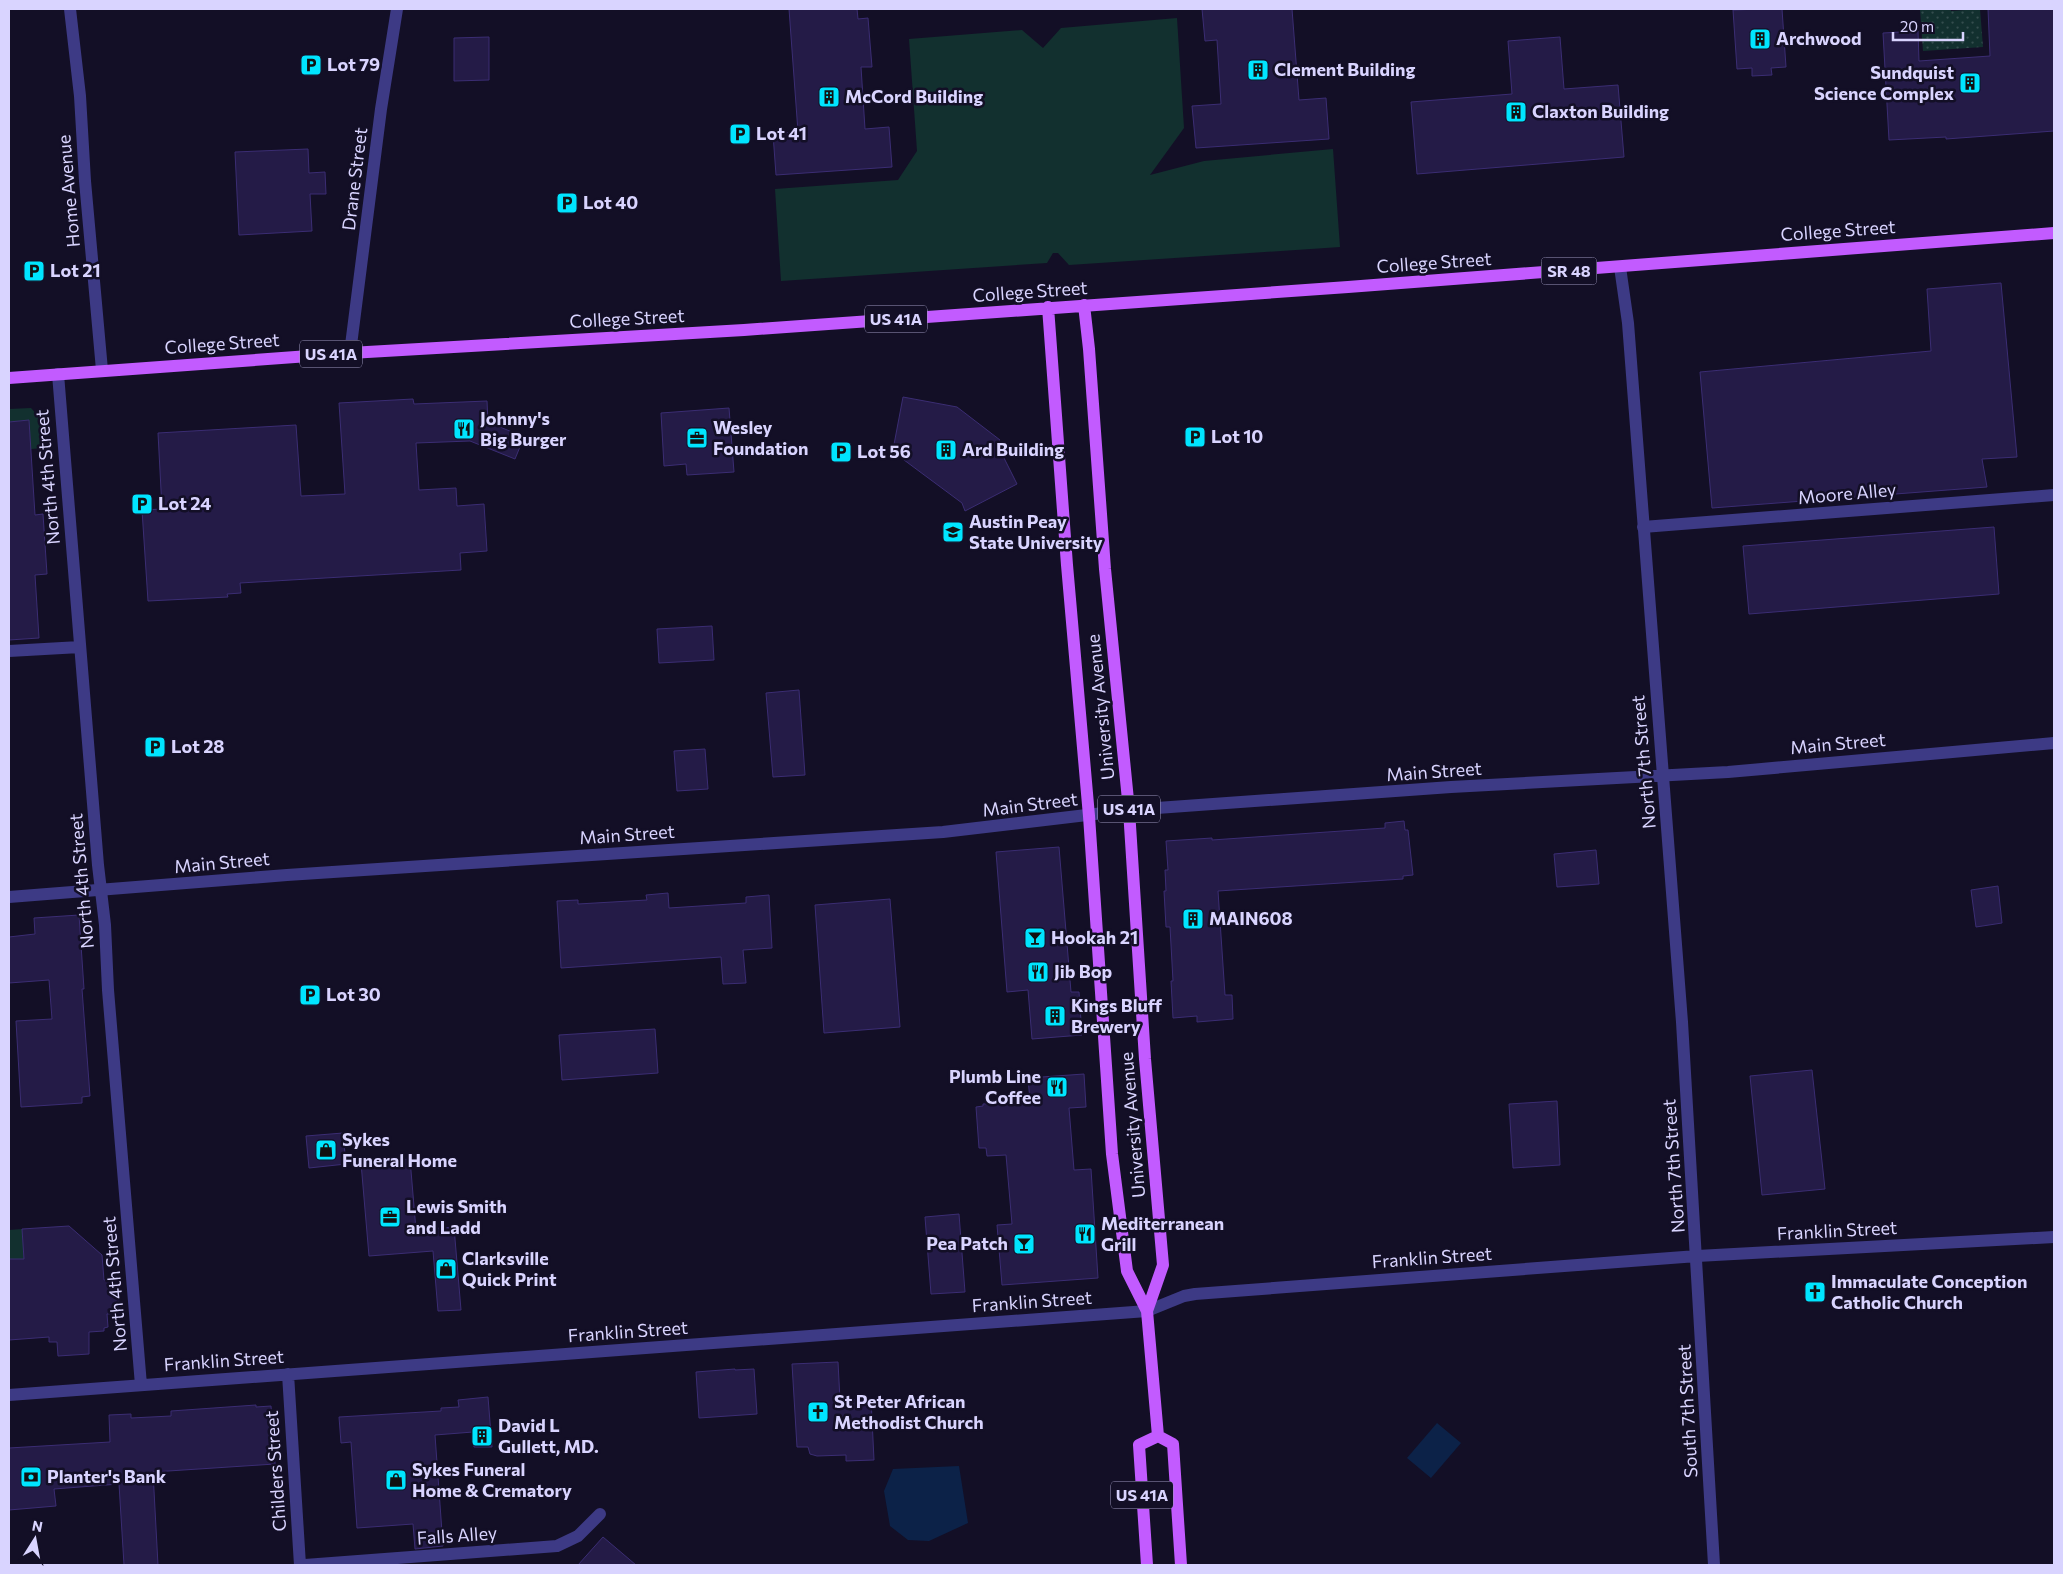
<svg xmlns="http://www.w3.org/2000/svg" width="2063" height="1574" viewBox="0 0 2063 1574" font-family="Commissioner,sans-serif">
<style>
.grass{fill:#12302f}
.garden{fill:url(#garden-dots)}
.water{fill:#0c2248}
.building{fill:#241b47;stroke:#3b2d73}
.lines{fill:none;stroke-linecap:round;stroke-linejoin:round}
.minor{stroke:#3d3a85;stroke-width:12}
.major{stroke:#c25bff;stroke-width:12}
.labels{text-anchor:middle;stroke-width:5;stroke-linejoin:round;paint-order:stroke}
.shield{fill:#130f26;stroke:#9e99be;stroke-width:1}
.shield-label{font-size:16px;font-weight:bold;fill:#d9d4ff}
.poi-label{font-size:18px;font-weight:bold;fill:#d9d4ff;stroke:#130f26;text-anchor:start}
.street-label{font-size:18px;fill:#d9d4ff;stroke:#130f26}
</style>
<defs>
<pattern id="garden-dots" width="8" height="8" patternUnits="userSpaceOnUse" patternTransform="scale(1.25)"><rect width="8" height="8" fill="#12302f"/><path d="M2 2h.1M6 6h.1" fill="none" stroke="#344d4e" stroke-width="1.8" stroke-linecap="round"/></pattern>
</defs>
<rect width="100%" height="100%" fill="#130f26"/>
<path class="grass" d="M 1177,18 L 1184,128 L 1150,175 L 1204,161 L 1333,149 L 1340,247 L 1069,265 L 1058,253 L 1053,253 L 1047,263 L 781,281 L 775,189 L 898,180 L 917,151 L 909,39 L 1022,30 L 1043,48 L 1061,28 Z
M 31,408 L 40,418 L 43,448 L 31,449 L 29,420 L 9,422 L 9,409 Z
M 22,1229 L 26,1285 L 9,1259 L 9,1230 Z"/>
<path class="garden" d="M 1920,9 L 1951,9 L 1951,11 L 1980,9 L 1983,47 L 1923,51 Z"/>
<path class="water" d="M 1437,1423 L 1461,1443 L 1431,1478 L 1407,1458 Z
M 959,1466 L 968,1523 L 929,1541 L 908,1540 L 890,1526 L 884,1491 L 893,1469 Z"/>
<path class="building" d="M 789,9 L 857,9 L 858,19 L 868,18 L 872,67 L 861,67 L 865,129 L 889,127 L 892,167 L 776,175 L 773,134 L 798,132 Z
M 1202,9 L 1292,9 L 1299,100 L 1326,98 L 1329,139 L 1196,148 L 1192,106 L 1221,104 L 1217,40 L 1205,41 Z
M 1761,9 L 1782,9 L 1786,67 L 1771,68 L 1772,75 L 1752,76 L 1752,68 L 1737,69 L 1733,10 Z
M 1988,9 L 2054,9 L 2054,131 L 1946,139 L 1946,137 L 1889,140 L 1883,33 L 1918,31 L 1919,61 L 1990,56 Z
M 489,37 L 489,80 L 454,81 L 454,38 Z
M 1560,37 L 1564,89 L 1618,85 L 1624,157 L 1417,174 L 1411,102 L 1512,94 L 1508,41 Z
M 308,149 L 309,173 L 325,172 L 326,194 L 310,194 L 312,231 L 239,235 L 235,152 Z
M 2001,283 L 2017,457 L 1982,459 L 1987,487 L 1712,508 L 1700,372 L 1931,351 L 1927,289 Z
M 903,397 L 957,407 L 1000,440 L 997,444 L 1017,484 L 965,511 L 962,503 L 900,457 L 892,455 Z
M 413,399 L 414,404 L 487,401 L 488,422 L 524,437 L 515,459 L 470,441 L 416,443 L 419,490 L 456,488 L 457,506 L 484,504 L 487,551 L 460,553 L 461,570 L 240,583 L 241,593 L 227,594 L 228,597 L 148,601 L 142,510 L 162,509 L 158,433 L 296,425 L 301,496 L 345,494 L 339,403 Z
M 729,408 L 734,472 L 687,475 L 686,464 L 664,466 L 661,413 Z
M 29,420 L 35,515 L 43,514 L 47,574 L 35,575 L 39,638 L 9,640 L 9,422 Z
M 1994,527 L 1999,594 L 1749,614 L 1743,546 Z
M 712,626 L 714,660 L 659,663 L 657,629 Z
M 799,690 L 805,775 L 773,777 L 766,693 Z
M 705,749 L 708,789 L 677,791 L 674,751 Z
M 1404,821 L 1405,830 L 1408,830 L 1413,875 L 1403,876 L 1403,879 L 1218,891 L 1225,995 L 1232,995 L 1233,1019 L 1197,1022 L 1197,1016 L 1173,1018 L 1171,981 L 1173,981 L 1170,927 L 1166,927 L 1164,891 L 1166,891 L 1165,870 L 1168,870 L 1166,841 L 1212,838 L 1212,840 L 1385,828 L 1385,823 Z
M 1059,847 L 1071,992 L 1079,992 L 1082,1035 L 1032,1039 L 1028,990 L 1007,992 L 996,852 Z
M 1596,850 L 1599,884 L 1557,887 L 1554,854 Z
M 1998,886 L 2002,923 L 1976,927 L 1971,890 Z
M 668,893 L 669,908 L 746,903 L 746,897 L 769,895 L 772,948 L 743,950 L 746,983 L 723,984 L 721,957 L 561,968 L 557,901 L 578,900 L 578,904 L 647,900 L 646,895 Z
M 890,899 L 900,1027 L 824,1033 L 815,905 Z
M 79,915 L 84,989 L 82,989 L 90,1096 L 82,1097 L 82,1103 L 21,1107 L 16,1021 L 52,1019 L 49,980 L 9,983 L 9,937 L 35,934 L 34,918 Z
M 655,1029 L 658,1073 L 562,1080 L 559,1035 Z
M 1812,1070 L 1825,1189 L 1762,1195 L 1750,1076 Z
M 1084,1074 L 1086,1107 L 1069,1108 L 1074,1170 L 1091,1169 L 1098,1278 L 1002,1285 L 997,1225 L 1012,1224 L 1006,1155 L 987,1156 L 986,1148 L 979,1148 L 976,1107 L 983,1106 L 983,1104 L 1030,1101 L 1028,1078 Z
M 1557,1101 L 1560,1165 L 1513,1168 L 1509,1104 Z
M 343,1133 L 346,1164 L 309,1168 L 306,1136 Z
M 410,1159 L 416,1230 L 454,1227 L 461,1310 L 438,1311 L 433,1251 L 369,1256 L 361,1163 Z
M 959,1214 L 965,1292 L 931,1294 L 925,1217 Z
M 69,1226 L 102,1255 L 104,1280 L 117,1278 L 120,1313 L 107,1314 L 108,1327 L 104,1328 L 104,1331 L 89,1332 L 89,1354 L 58,1356 L 57,1342 L 49,1342 L 49,1337 L 9,1340 L 9,1259 L 24,1259 L 22,1229 Z
M 838,1362 L 840,1400 L 871,1399 L 874,1460 L 846,1461 L 846,1455 L 817,1456 L 810,1454 L 808,1447 L 797,1447 L 792,1364 Z
M 735,1369 L 735,1370 L 754,1369 L 757,1414 L 699,1418 L 696,1372 Z
M 488,1397 L 492,1447 L 474,1447 L 473,1432 L 435,1435 L 443,1546 L 415,1549 L 413,1524 L 357,1528 L 351,1442 L 341,1443 L 339,1417 L 441,1411 L 441,1408 L 459,1407 L 458,1400 Z
M 256,1405 L 256,1407 L 271,1406 L 275,1464 L 153,1472 L 158,1565 L 124,1565 L 119,1484 L 54,1489 L 56,1506 L 9,1510 L 9,1448 L 110,1442 L 109,1415 L 131,1414 L 131,1418 L 171,1416 L 171,1411 Z
M 603,1537 L 636,1565 L 578,1565 Z"/>
<g class="lines">
<path class="minor" d="M 70,9 L 80,96 L 85,181 L 102,370
M 1620,267 L 1628,323 L 1682,1022 L 1714,1565
M 350,353 L 381,109 L 397,9
M 58,374 L 98,865 L 105,925 L 108,990 L 141,1385
M 1643,527 L 2054,495
M 9,651 L 80,647
M 9,897 L 287,875 L 943,832 L 1129,810 L 1451,787 L 1728,772 L 2054,743
M 288,1374 L 300,1565
M 9,1395 L 1147,1311 L 1184,1296 L 1195,1294 L 1697,1256 L 2054,1237
M 305,1565 L 557,1546 L 578,1536 L 600,1514"/>
<path class="major" d="M 1084,305 L 1089,349 L 1105,569 L 1129,810 L 1145,1059 L 1163,1265 L 1147,1311
M 1048,307 L 1067,565 L 1089,816 L 1112,1154 L 1127,1271 L 1147,1311 L 1158,1436
M 9,378 L 350,353 L 744,330 L 1348,287 L 2054,233
M 1158,1436 L 1173,1444 L 1181,1565
M 1147,1565 L 1139,1445 L 1158,1436"/>
</g>
<defs>
<g id="building-square" transform="scale(1.125)"><rect x="-9" y="-9" width="18" height="18" rx="4" fill="#00e5ff" stroke="#130f26"/><path d="M-4-6H4V6H1V3H-1V6H-4ZM-2.5-4.3h1.7v1.8h-1.7ZM.8-4.3h1.7v1.8H.8ZM-2.5-1h1.7V.8h-1.7ZM.8-1h1.7V.8H.8Z" fill="#111"/></g>
<g id="parking-square" transform="scale(1.125)"><rect x="-9" y="-9" width="18" height="18" rx="4" fill="#00e5ff" stroke="#130f26"/><path d="M-3.5-5.5H1a3.5 3.5 0 0 1 0 7H-1V5.5H-3.5ZM-1-3.4V-.6H.8a1.4 1.4 0 0 0 0-2.8Z" fill="#111"/></g>
<g id="restaurant-square" transform="scale(1.125)"><rect x="-9" y="-9" width="18" height="18" rx="4" fill="#00e5ff" stroke="#130f26"/><path d="M-5-6h1v4h1v-4h1v4h1v-4h1v5L-1.5 .5V6h-2V.5L-5-1ZM5-6V6H3V1.5H1.5Q1.5-4 5-6Z" fill="#111"/></g>
<g id="office-square" transform="scale(1.125)"><rect x="-9" y="-9" width="18" height="18" rx="4" fill="#00e5ff" stroke="#130f26"/><path d="M-6-3h4V-5.5h4V-3h4V5H-6ZM-1-4.5V-3h2v-1.5ZM-6 0V1H6V0Z" fill="#111"/></g>
<g id="university-square" transform="scale(1.125)"><rect x="-9" y="-9" width="18" height="18" rx="4" fill="#00e5ff" stroke="#130f26"/><path d="M0-5L7-2L0 1L-7-2ZM-4 1L0 2.5L4 1V4Q0 6-4 4Z" fill="#111"/></g>
<g id="bar-square" transform="scale(1.125)"><rect x="-9" y="-9" width="18" height="18" rx="4" fill="#00e5ff" stroke="#130f26"/><path d="M-6-5H6L.8 .8V4.5H3.5V6h-7V4.5H-.8V.8Z" fill="#111"/></g>
<g id="shop-square" transform="scale(1.125)"><rect x="-9" y="-9" width="18" height="18" rx="4" fill="#00e5ff" stroke="#130f26"/><path d="M-5-2.5h2.3a2.7 3.5 0 0 1 5.4 0H5L5.5 6h-11ZM-1.5-2.5h3a1.5 2.3 0 0 0-3 0Z" fill="#111"/></g>
<g id="church-square" transform="scale(1.125)"><rect x="-9" y="-9" width="18" height="18" rx="4" fill="#00e5ff" stroke="#130f26"/><path d="M-1.2-6h2.4v3.5h3.3v2.4h-3.3V6h-2.4V-.1h-3.3v-2.4h3.3Z" fill="#111"/></g>
<g id="bank-square" transform="scale(1.125)"><rect x="-9" y="-9" width="18" height="18" rx="4" fill="#00e5ff" stroke="#130f26"/><path d="M-6-4H6V4H-6ZM0-2.3a2.3 2.3 0 1 0 0 4.6a2.3 2.3 0 1 0 0-4.6Z" fill="#111"/></g>
</defs>
<g fill-rule="evenodd">
<use href="#building-square" x="1760" y="39"/>
<use href="#parking-square" x="311" y="65"/>
<use href="#building-square" x="1258" y="70"/>
<use href="#building-square" x="1970" y="83"/>
<use href="#building-square" x="829" y="97"/>
<use href="#building-square" x="1516" y="112"/>
<use href="#parking-square" x="740" y="134"/>
<use href="#parking-square" x="567" y="203"/>
<use href="#parking-square" x="34" y="271"/>
<use href="#restaurant-square" x="464" y="429"/>
<use href="#parking-square" x="1195" y="437"/>
<use href="#office-square" x="697" y="438"/>
<use href="#building-square" x="946" y="450"/>
<use href="#parking-square" x="841" y="452"/>
<use href="#parking-square" x="142" y="504"/>
<use href="#university-square" x="953" y="532"/>
<use href="#parking-square" x="155" y="747"/>
<use href="#building-square" x="1193" y="919"/>
<use href="#bar-square" x="1035" y="938"/>
<use href="#restaurant-square" x="1038" y="972"/>
<use href="#parking-square" x="310" y="995"/>
<use href="#building-square" x="1055" y="1016"/>
<use href="#restaurant-square" x="1057" y="1087"/>
<use href="#shop-square" x="326" y="1150"/>
<use href="#office-square" x="390" y="1217"/>
<use href="#restaurant-square" x="1085" y="1234"/>
<use href="#bar-square" x="1024" y="1244"/>
<use href="#shop-square" x="446" y="1269"/>
<use href="#church-square" x="1815" y="1292"/>
<use href="#church-square" x="818" y="1412"/>
<use href="#building-square" x="482" y="1436"/>
<use href="#bank-square" x="31" y="1477"/>
<use href="#shop-square" x="396" y="1480"/>
</g>
<g class="labels">
<g class="shield">
<rect x="1541.5" y="257.5" width="55" height="27" rx="4"/>
<rect x="865" y="305.5" width="62" height="27" rx="4"/>
<rect x="300" y="340.5" width="62" height="27" rx="4"/>
<rect x="1098" y="795.5" width="62" height="27" rx="4"/>
<rect x="1111" y="1481.5" width="62" height="27" rx="4"/>
</g>
<g class="shield-label">
<text x="1569" y="277">SR 48</text>
<text x="896" y="325">US 41A</text>
<text x="331" y="360">US 41A</text>
<text x="1129" y="815">US 41A</text>
<text x="1142" y="1501">US 41A</text>
</g>
<g class="poi-label">
<text x="1776" y="45">Archwood</text>
<text x="327" y="71">Lot 79</text>
<text x="1274" y="76">Clement Building</text>
<text x="1954" y="79" text-anchor="end">Sundquist<tspan x="1954" dy="21">Science Complex</tspan></text>
<text x="845" y="103">McCord Building</text>
<text x="1532" y="118">Claxton Building</text>
<text x="756" y="140">Lot 41</text>
<text x="583" y="209">Lot 40</text>
<text x="50" y="277">Lot 21</text>
<text x="480" y="425">Johnny's<tspan x="480" dy="21">Big Burger</tspan></text>
<text x="713" y="434">Wesley<tspan x="713" dy="21">Foundation</tspan></text>
<text x="1211" y="443">Lot 10</text>
<text x="962" y="456">Ard Building</text>
<text x="857" y="458">Lot 56</text>
<text x="158" y="510">Lot 24</text>
<text x="969" y="528">Austin Peay<tspan x="969" dy="21">State University</tspan></text>
<text x="171" y="753">Lot 28</text>
<text x="1209" y="925">MAIN608</text>
<text x="1051" y="944">Hookah 21</text>
<text x="1054" y="978">Jib Bop</text>
<text x="326" y="1001">Lot 30</text>
<text x="1071" y="1012">Kings Bluff<tspan x="1071" dy="21">Brewery</tspan></text>
<text x="1041" y="1083" text-anchor="end">Plumb Line<tspan x="1041" dy="21">Coffee</tspan></text>
<text x="342" y="1146">Sykes<tspan x="342" dy="21">Funeral Home</tspan></text>
<text x="406" y="1213">Lewis Smith<tspan x="406" dy="21">and Ladd</tspan></text>
<text x="1101" y="1230">Mediterranean<tspan x="1101" dy="21">Grill</tspan></text>
<text x="1008" y="1250" text-anchor="end">Pea Patch</text>
<text x="462" y="1265">Clarksville<tspan x="462" dy="21">Quick Print</tspan></text>
<text x="1831" y="1288">Immaculate Conception<tspan x="1831" dy="21">Catholic Church</tspan></text>
<text x="834" y="1408">St Peter African<tspan x="834" dy="21">Methodist Church</tspan></text>
<text x="498" y="1432">David L<tspan x="498" dy="21">Gullett, MD.</tspan></text>
<text x="412" y="1476">Sykes Funeral<tspan x="412" dy="21">Home &amp; Crematory</tspan></text>
<text x="47" y="1483">Planter's Bank</text>
</g>
<g class="street-label">
<text transform="translate(355 179) rotate(-83)" y="6">Drane Street</text>
<text transform="translate(69 191) rotate(-95)" y="6">Home Avenue</text>
<text transform="translate(1838 231) rotate(-4)" y="6">College Street</text>
<text transform="translate(1434 263) rotate(-4)" y="6">College Street</text>
<text transform="translate(1030 292) rotate(-4)" y="6">College Street</text>
<text transform="translate(627 319) rotate(-3)" y="6">College Street</text>
<text transform="translate(222 344) rotate(-4)" y="6">College Street</text>
<text transform="translate(48 477) rotate(-95)" y="6">North 4th Street</text>
<text transform="translate(1847 494) rotate(-5)" y="6">Moore Alley</text>
<text transform="translate(1101 707) rotate(-96)" y="6">University Avenue</text>
<text transform="translate(1838 744) rotate(-5)" y="6">Main Street</text>
<text transform="translate(1644 762) rotate(-95)" y="6">North 7th Street</text>
<text transform="translate(1434 772) rotate(-4)" y="6">Main Street</text>
<text transform="translate(1030 805) rotate(-7)" y="6">Main Street</text>
<text transform="translate(627 835) rotate(-4)" y="6">Main Street</text>
<text transform="translate(222 863) rotate(-5)" y="6">Main Street</text>
<text transform="translate(82 881) rotate(-95)" y="6">North 4th Street</text>
<text transform="translate(1133 1125) rotate(-95)" y="6">University Avenue</text>
<text transform="translate(1674 1166) rotate(-94)" y="6">North 7th Street</text>
<text transform="translate(1837 1231) rotate(-3)" y="6">Franklin Street</text>
<text transform="translate(1432 1258) rotate(-4)" y="6">Franklin Street</text>
<text transform="translate(115 1284) rotate(-95)" y="6">North 4th Street</text>
<text transform="translate(1032 1302) rotate(-4)" y="6">Franklin Street</text>
<text transform="translate(628 1332) rotate(-4)" y="6">Franklin Street</text>
<text transform="translate(224 1361) rotate(-4)" y="6">Franklin Street</text>
<text transform="translate(1688 1411) rotate(-93)" y="6">South 7th Street</text>
<text transform="translate(276 1471) rotate(-94)" y="6">Childers Street</text>
<text transform="translate(457 1536) rotate(-4)" y="6">Falls Alley</text>
</g>
</g>
<rect width="2063" height="1574" fill="none" stroke="#d9d4ff" stroke-width="20"/>
<g transform="translate(35 1539) rotate(11)" stroke="#130f26" stroke-width="4" paint-order="stroke">
<path d="M0-4L9 19L0 12L-9 19Z" fill="#d9d4ff"/>
<text y="-8" font-size="14" font-weight="bold" text-anchor="middle" fill="#d9d4ff">N</text>
</g>
<path d="M1893 32v8h70v-8" fill="none" stroke="#d9d4ff" stroke-width="2.5"/>
<text x="1900" y="32" font-size="15" fill="#d9d4ff" stroke="#130f26" stroke-width="4" paint-order="stroke">20 m</text>
</svg>
